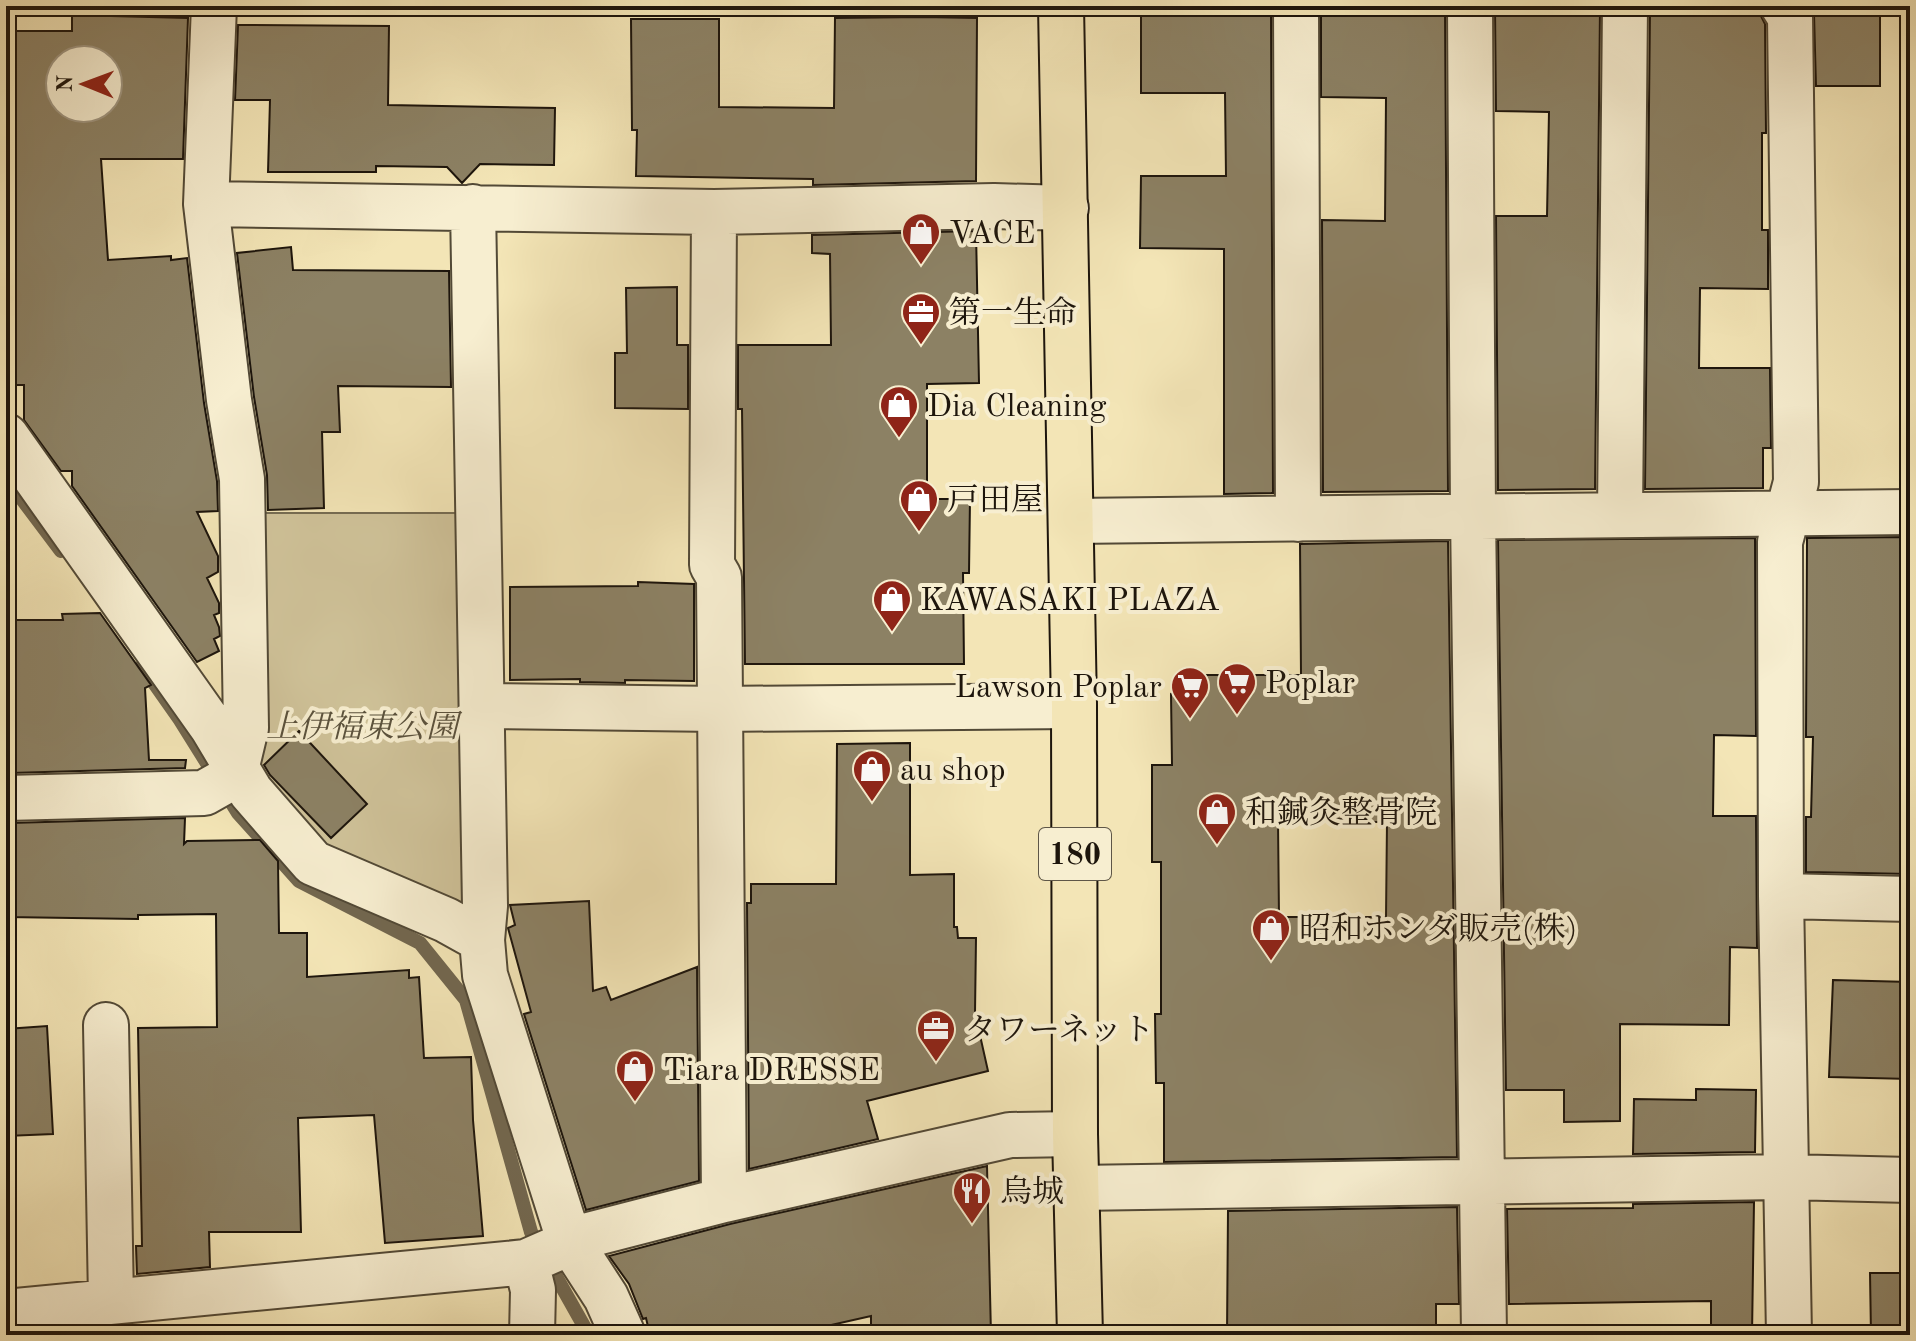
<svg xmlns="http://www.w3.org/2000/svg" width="1916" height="1341" viewBox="0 0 1916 1341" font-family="'Old Standard TT','Noto Serif JP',serif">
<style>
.green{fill:#cfc299;stroke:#766c52;stroke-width:2}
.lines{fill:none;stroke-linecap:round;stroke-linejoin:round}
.stream{stroke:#72674f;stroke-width:14}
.building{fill:#8c8164;stroke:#1d150c;stroke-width:2;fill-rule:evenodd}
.street-casing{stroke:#524936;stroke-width:48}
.highway-casing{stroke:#1d150c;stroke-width:48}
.street{stroke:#f7eed0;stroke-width:44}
.highway{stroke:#f3e5b6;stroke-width:44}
.labels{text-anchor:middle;stroke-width:8;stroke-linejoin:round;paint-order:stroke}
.shield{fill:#f7eed0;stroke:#5e5647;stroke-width:2}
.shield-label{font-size:30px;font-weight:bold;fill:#1d150c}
.poi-label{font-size:32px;fill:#1d150c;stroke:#f7eed0;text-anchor:start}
.park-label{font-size:32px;font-style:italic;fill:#5b523d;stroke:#f7eed0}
</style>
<rect width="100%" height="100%" fill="#f3e5b6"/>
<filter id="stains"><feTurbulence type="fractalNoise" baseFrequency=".0025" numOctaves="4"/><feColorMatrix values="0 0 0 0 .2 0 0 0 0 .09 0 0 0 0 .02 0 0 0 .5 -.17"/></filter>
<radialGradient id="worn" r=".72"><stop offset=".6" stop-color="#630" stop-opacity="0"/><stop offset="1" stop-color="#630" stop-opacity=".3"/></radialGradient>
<path class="green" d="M 256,513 L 461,513 L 467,902 L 459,908 L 327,856 L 250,772 Z"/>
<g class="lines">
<path class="stream" d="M 6,478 L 61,551
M 142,666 L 180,720 L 238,813 L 299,881 L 420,943 L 466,1000 L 531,1232 L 589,1335"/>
</g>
<path class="building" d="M 1141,6 L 1271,7 L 1273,493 L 1224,494 L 1224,249 L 1140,248 L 1141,176 L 1226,176 L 1225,93 L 1141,93 Z
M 1321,7 L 1445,7 L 1448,491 L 1323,492 L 1322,220 L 1385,221 L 1386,98 L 1321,97 Z
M 1495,8 L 1600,9 L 1595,489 L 1498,490 L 1496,216 L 1547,216 L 1549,112 L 1496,111 Z
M 1650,9 L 1704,9 L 1704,13 L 1760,14 L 1765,24 L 1766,133 L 1762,133 L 1762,230 L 1768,230 L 1768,289 L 1700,288 L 1699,368 L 1770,368 L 1771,448 L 1763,448 L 1763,488 L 1645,489 Z
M 1880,13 L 1880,86 L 1816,86 L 1814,14 Z
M 72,15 L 188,18 L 183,159 L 101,159 L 108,260 L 171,256 L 171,260 L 187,258 L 204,403 L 217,481 L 218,511 L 197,512 L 218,556 L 218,572 L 207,578 L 219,603 L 219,613 L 214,615 L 219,627 L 220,636 L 214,639 L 219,651 L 197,662 L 72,486 L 72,471 L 61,471 L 24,420 L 24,385 L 6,385 L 6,31 L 72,31 ZM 60,60 L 108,60 L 108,108 L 60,108 Z
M 923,17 L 977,18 L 976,181 L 813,185 L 813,179 L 636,176 L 637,130 L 632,130 L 631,19 L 719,19 L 719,107 L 834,108 L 835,18 Z
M 238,25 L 389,26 L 388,105 L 555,108 L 554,165 L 480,164 L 462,183 L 447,167 L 376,166 L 376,172 L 268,172 L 270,100 L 235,100 Z
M 976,231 L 979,383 L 927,384 L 927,499 L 970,499 L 969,573 L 963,573 L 964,664 L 745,664 L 742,409 L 738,409 L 738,345 L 831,345 L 830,254 L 812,253 L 812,235 Z
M 291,247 L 293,270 L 449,271 L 451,387 L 338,386 L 340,432 L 322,432 L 324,508 L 268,510 L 267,475 L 254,397 L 237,253 Z
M 677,287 L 677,345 L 688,345 L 688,409 L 615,408 L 615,353 L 627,353 L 626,288 Z
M 1910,537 L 1910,874 L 1806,872 L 1806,817 L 1811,817 L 1813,737 L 1806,737 L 1807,538 Z
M 1755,538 L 1756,736 L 1714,735 L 1713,816 L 1756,816 L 1757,948 L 1730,947 L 1729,1025 L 1620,1024 L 1620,1121 L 1564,1122 L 1564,1090 L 1506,1090 L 1498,540 Z
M 1448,541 L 1457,1157 L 1164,1162 L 1164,1083 L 1156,1083 L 1155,1014 L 1161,1014 L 1161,862 L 1152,862 L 1152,765 L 1172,765 L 1171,694 L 1190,675 L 1301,675 L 1300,544 ZM 1356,819 L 1356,822 L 1387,822 L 1386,917 L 1279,917 L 1278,820 Z
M 638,582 L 694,584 L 694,681 L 625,680 L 625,683 L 580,682 L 580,679 L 510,680 L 510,587 L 638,586 Z
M 100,613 L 151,685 L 145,688 L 149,760 L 186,760 L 185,768 L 10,773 L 11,687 L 6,687 L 6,620 L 63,620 L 62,614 Z
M 299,731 L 367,804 L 331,838 L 270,775 L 264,765 Z
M 910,743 L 910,875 L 954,874 L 954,927 L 957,927 L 958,938 L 976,938 L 975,1013 L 988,1071 L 867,1101 L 878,1139 L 749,1169 L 747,903 L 751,903 L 751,884 L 836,884 L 837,744 Z
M 185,818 L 184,844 L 187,841 L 260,840 L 278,861 L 279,933 L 307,933 L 307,977 L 409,970 L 409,978 L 419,977 L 424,1058 L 471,1057 L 473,1120 L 483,1236 L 385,1243 L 374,1115 L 298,1118 L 301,1232 L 209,1232 L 210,1267 L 137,1274 L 136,1246 L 142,1246 L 138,1028 L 217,1027 L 216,914 L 138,915 L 138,919 L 6,917 L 6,840 L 10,840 L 10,823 Z
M 589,901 L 593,991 L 606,987 L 611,1000 L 697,967 L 699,1181 L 586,1210 L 524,1014 L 531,1012 L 508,928 L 515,925 L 510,905 Z
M 1833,980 L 1910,982 L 1910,1079 L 1829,1077 Z
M 47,1026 L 53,1134 L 6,1136 L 6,1029 Z
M 1696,1089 L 1756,1090 L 1755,1152 L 1633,1154 L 1634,1099 L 1696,1100 Z
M 987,1166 L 991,1335 L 871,1335 L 871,1316 L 787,1335 L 650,1335 L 646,1318 L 643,1319 L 629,1284 L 609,1256 L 730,1224 Z
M 1754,1202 L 1752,1335 L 1711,1335 L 1711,1301 L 1509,1304 L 1507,1209 L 1633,1208 L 1633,1204 Z
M 1457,1207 L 1459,1304 L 1436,1304 L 1436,1335 L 1227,1335 L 1228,1211 Z
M 1870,1273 L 1910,1273 L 1910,1335 L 1871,1335 Z"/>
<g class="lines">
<g class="street-casing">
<path id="street" d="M 1296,6 L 1298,519
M 1470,6 L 1473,514 L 1484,1335
M 1783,6 L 1790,17 L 1796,482 L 1780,542 L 1781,896 L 1789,1335
M 206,204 L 714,212 L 994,206 L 1066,208
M 473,207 L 485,906 L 482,940
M 714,212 L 712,565 L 719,577 L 724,1200
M 6,436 L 212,727 L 251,792 L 313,863 L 446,920 L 482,940 L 485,975 L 569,1240 L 606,1297 L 623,1335
M 1620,514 L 1625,6
M 1071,521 C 1350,516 1630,514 1910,512
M 482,706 L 718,709 L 1074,706
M 6,798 L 204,793 L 227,780 L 236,770 L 246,728 L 242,479 L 229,400 L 206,204 L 214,6
M 1781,896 L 1910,899
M 106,1025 L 111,1300
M 1077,1188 L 1786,1177 L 1910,1180
M 526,1262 L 533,1290 L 532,1335
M 6,1312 L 526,1262 L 558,1248 L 569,1240 L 724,1200 L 1010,1135 L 1075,1134"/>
</g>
<g class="highway-casing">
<path id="highway" d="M 1061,6 L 1074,706 L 1075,1134 L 1080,1335"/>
</g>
<use href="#street" class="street"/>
<use href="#highway" class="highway"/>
</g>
<defs>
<g id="shop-pin" transform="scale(2)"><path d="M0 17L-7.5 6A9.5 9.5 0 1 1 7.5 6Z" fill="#8f2418" stroke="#f7eed0"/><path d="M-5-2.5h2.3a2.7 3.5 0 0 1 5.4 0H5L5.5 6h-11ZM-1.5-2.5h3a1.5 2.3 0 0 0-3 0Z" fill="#fff"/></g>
<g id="office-pin" transform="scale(2)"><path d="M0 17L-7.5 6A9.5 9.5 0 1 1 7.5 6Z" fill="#8f2418" stroke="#f7eed0"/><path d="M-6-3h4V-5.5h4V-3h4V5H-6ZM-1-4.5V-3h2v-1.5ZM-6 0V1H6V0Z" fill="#fff"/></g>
<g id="supermarket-pin" transform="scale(2)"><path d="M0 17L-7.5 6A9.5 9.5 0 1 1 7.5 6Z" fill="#8f2418" stroke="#f7eed0"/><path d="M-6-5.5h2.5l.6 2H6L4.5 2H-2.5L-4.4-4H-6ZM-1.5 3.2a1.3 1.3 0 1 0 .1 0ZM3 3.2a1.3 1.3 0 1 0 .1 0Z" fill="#fff"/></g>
<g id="restaurant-pin" transform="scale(2)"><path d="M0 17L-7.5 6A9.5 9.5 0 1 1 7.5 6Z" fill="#8f2418" stroke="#f7eed0"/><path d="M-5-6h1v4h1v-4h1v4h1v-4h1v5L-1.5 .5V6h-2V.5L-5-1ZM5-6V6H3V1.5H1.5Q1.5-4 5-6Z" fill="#fff"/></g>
</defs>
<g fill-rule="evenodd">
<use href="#shop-pin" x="921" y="232"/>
<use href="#office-pin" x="921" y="312"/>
<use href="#shop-pin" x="899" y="405"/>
<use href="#shop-pin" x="919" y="499"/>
<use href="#shop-pin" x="892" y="599"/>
<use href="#supermarket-pin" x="1237" y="682"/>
<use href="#supermarket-pin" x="1190" y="686"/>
<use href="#shop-pin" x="872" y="769"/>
<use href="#shop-pin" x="1217" y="812"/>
<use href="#shop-pin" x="1271" y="928"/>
<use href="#office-pin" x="936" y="1029"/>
<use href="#shop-pin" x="635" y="1069"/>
<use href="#restaurant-pin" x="972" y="1191"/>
</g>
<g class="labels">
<rect class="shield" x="1039" y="828" width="72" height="52" rx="6"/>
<g class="shield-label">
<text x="1075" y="864">180</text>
</g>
<g class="poi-label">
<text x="949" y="243">VACE</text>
<text x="949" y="323">第一生命</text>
<text x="927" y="416">Dia Cleaning</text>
<text x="947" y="510">戸田屋</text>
<text x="920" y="610">KAWASAKI PLAZA</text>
<text x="1265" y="693">Poplar</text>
<text x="1162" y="697" text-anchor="end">Lawson Poplar</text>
<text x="900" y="780">au shop</text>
<text x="1245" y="823">和鍼灸整骨院</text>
<text x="1299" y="939">昭和ホンダ販売(株)</text>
<text x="964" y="1040">タワーネット</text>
<text x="663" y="1080">Tiara DRESSE</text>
<text x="1000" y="1202">烏城</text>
</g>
<g class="park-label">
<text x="362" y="737">上伊福東公園</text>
</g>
</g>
<rect width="1916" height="1341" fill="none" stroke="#f3e5b6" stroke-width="32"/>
<rect x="8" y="8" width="1900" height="1325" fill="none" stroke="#1d150c" stroke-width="4"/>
<rect x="16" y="16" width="1884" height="1309" fill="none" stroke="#1d150c" stroke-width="2"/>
<g transform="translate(84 84) rotate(271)"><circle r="38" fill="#f7eed0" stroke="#a09782" stroke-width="2"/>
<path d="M0-6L14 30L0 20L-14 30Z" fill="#8f2418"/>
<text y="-12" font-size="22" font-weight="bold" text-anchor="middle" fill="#1d150c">N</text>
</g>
<rect width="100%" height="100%" filter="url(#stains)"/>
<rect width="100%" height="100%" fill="url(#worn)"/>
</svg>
